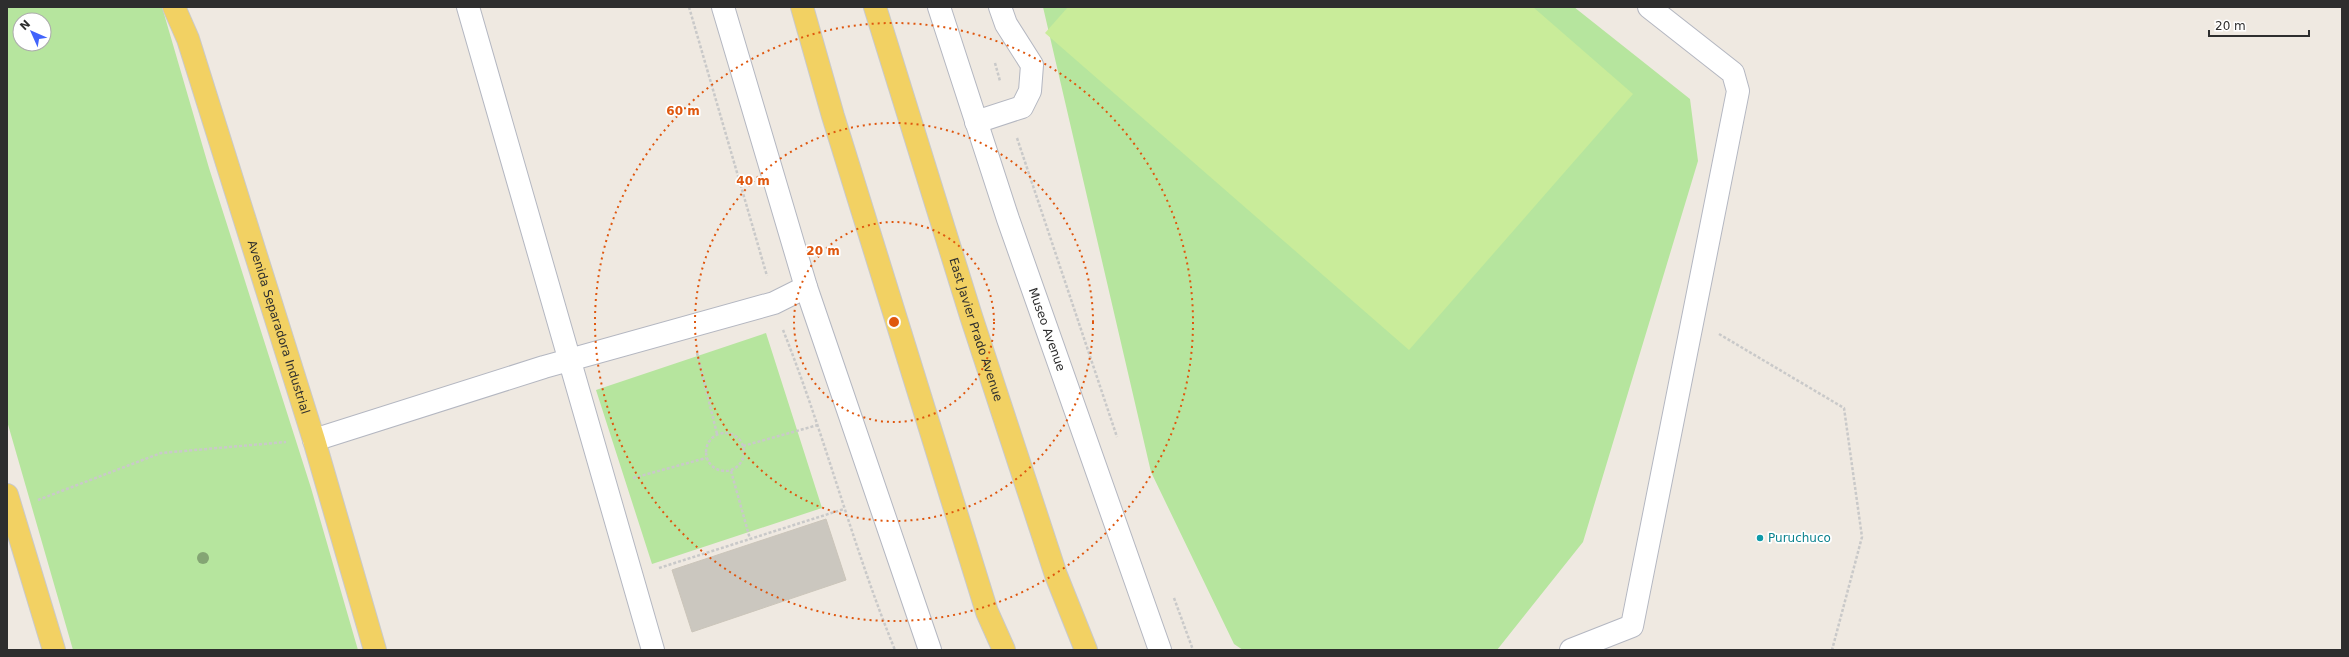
<svg xmlns="http://www.w3.org/2000/svg" width="2349" height="657" viewBox="0 0 2349 657" font-family="'DejaVu Sans',sans-serif">
<style>
.green{fill:#b6e59e;fill-rule:evenodd}
.pitch{fill:#c9ec9a}
.building{fill:#cbc7bf;stroke:#cbc5ba}
.lines{fill:none;stroke-linecap:round;stroke-linejoin:round}
.minor-casing{stroke:#b4b7c1;stroke-width:24}
.major-casing{stroke:#c9c9c9;stroke-width:24}
.path{stroke:#c9c9c9;stroke-width:2.5;stroke-dasharray:3 2;stroke-linecap:butt}
.minor{stroke:#fff;stroke-width:22}
.major{stroke:#f2d163;stroke-width:22}
.tree{fill:#84a574}
.ring{fill:none;stroke:#df570e;stroke-width:2;stroke-dasharray:2 4}
.culture-dot{fill:#0f9aa8;stroke:#fff;stroke-width:1.5}
.labels{text-anchor:middle;stroke-width:3.5;stroke-linejoin:round;paint-order:stroke}
.street-label{font-size:12px;fill:#2e2e2e;stroke:#fff}
.culture-label{font-size:12px;fill:#0d838f;stroke:#fff;text-anchor:start}
.centre{fill:#df570e;stroke:#fff;stroke-width:2}
.ring-label{font-size:12px;text-anchor:middle;font-weight:bold;fill:#df570e;stroke:#fff;stroke-width:3.5;stroke-linejoin:round;paint-order:stroke}
</style>
<rect width="100%" height="100%" fill="#efe9e1"/>
<path class="green" d="M 7,7 L 162,7 L 209,168 L 311,488 L 358,650 L 73,650 L 7,421 ZM 20,20 L 44,20 L 44,44 L 20,44 Z
M 1043,7 L 1574,7 L 1690,99 L 1698,161 L 1583,542 L 1497,650 L 1243,650 L 1234,644 L 1151,472 Z
M 766,333 L 822,508 L 652,564 L 596,390 Z"/>
<path class="pitch" d="M 1068,7 L 1533,7 L 1633,94 L 1409,350 L 1045,33 Z"/>
<path class="building" d="M 826,519 L 846,580 L 692,632 L 672,570 Z"/>
<g class="lines">
<g class="minor-casing">
<g id="minor">
<path d="M 468,7 L 653,650"/>
<path d="M 723,7 L 806,287 L 930,650"/>
<path id="s1" d="M 939,7 L 1008,219 L 1160,650"/>
<path d="M 976,122 L 1022,107 L 1030,91 L 1032,65 L 1006,24 L 1000,7"/>
<path d="M 314,440 L 544,367 L 774,303 L 806,287"/>
<path d="M 1571,650 L 1632,626 L 1738,91 L 1733,73 L 1649,7"/>
</g>
</g>
<g class="major-casing">
<g id="major">
<path id="s2" d="M 174,7 L 188,39 L 314,440 L 375,650"/>
<path d="M 802,7 L 833,116 L 987,612 L 1004,650"/>
<path id="s3" d="M 875,7 L 971,316 L 1056,575 L 1086,650"/>
<path d="M 7,495 L 54,650"/>
</g>
</g>
<path class="path" d="M 689,7 L 767,276
M 995,63 L 1000,81
M 1017,138 L 1117,437
M 783,330 C 825,435 852,545 895,650
M 1719,334 L 1844,408 L 1862,537 L 1832,650
M 697,353 L 717,434
M706 452a19 19 0 1 1 38 0a19 19 0 1 1-38 0Z
M 743,446 L 818,425
M 731,471 L 750,539
M 633,478 L 706,458
M 38,500 L 161,453 L 286,442
M 659,568 L 844,509
M 1174,598 L 1193,650"/>
<use href="#minor" class="minor"/>
<use href="#major" class="major"/>
</g>
<circle class="tree" cx="203" cy="558" r="6"/>
<g class="ring">
<circle cx="894" cy="322" r="100"/>
<circle cx="894" cy="322" r="199"/>
<circle cx="894" cy="322" r="299"/>
</g>
<circle class="culture-dot" cx="1760" cy="538" r="4"/>
<g class="labels">
<g class="street-label">
<text dy="4" stroke="none"><textPath href="#s2" startOffset="337">Avenida Separadora Industrial</textPath></text>
<text dy="4" stroke="none"><textPath href="#s1" startOffset="340">Museo Avenue</textPath></text>
<text dy="4" stroke="none"><textPath href="#s3" startOffset="338">East Javier Prado Avenue</textPath></text>
</g>
<g class="culture-label">
<text x="1768" y="542">Puruchuco</text>
</g>
</g>
<circle cx="894" cy="322" r="6" class="centre"/>
<g class="ring-label">
<text x="683" y="115">60 m</text>
<text x="753" y="185">40 m</text>
<text x="823" y="255">20 m</text>
</g>
<rect width="2349" height="657" fill="none" stroke="#2e2e2e" stroke-width="16"/>
<g transform="translate(32 32) rotate(315)"><circle r="19" fill="#ffffff" stroke="#ababab"/>
<path d="M0-3L7 15L0 10L-7 15Z" fill="#4264fb"/>
<text y="-6" font-size="11" font-weight="bold" text-anchor="middle" fill="#2e2e2e">N</text>
</g>
<path d="M2209 30v6h100v-6" fill="none" stroke="#2e2e2e" stroke-width="2"/>
<text x="2215" y="30" font-size="12" fill="#2e2e2e" stroke="#ffffff" stroke-width="3" paint-order="stroke">20 m</text>
</svg>
